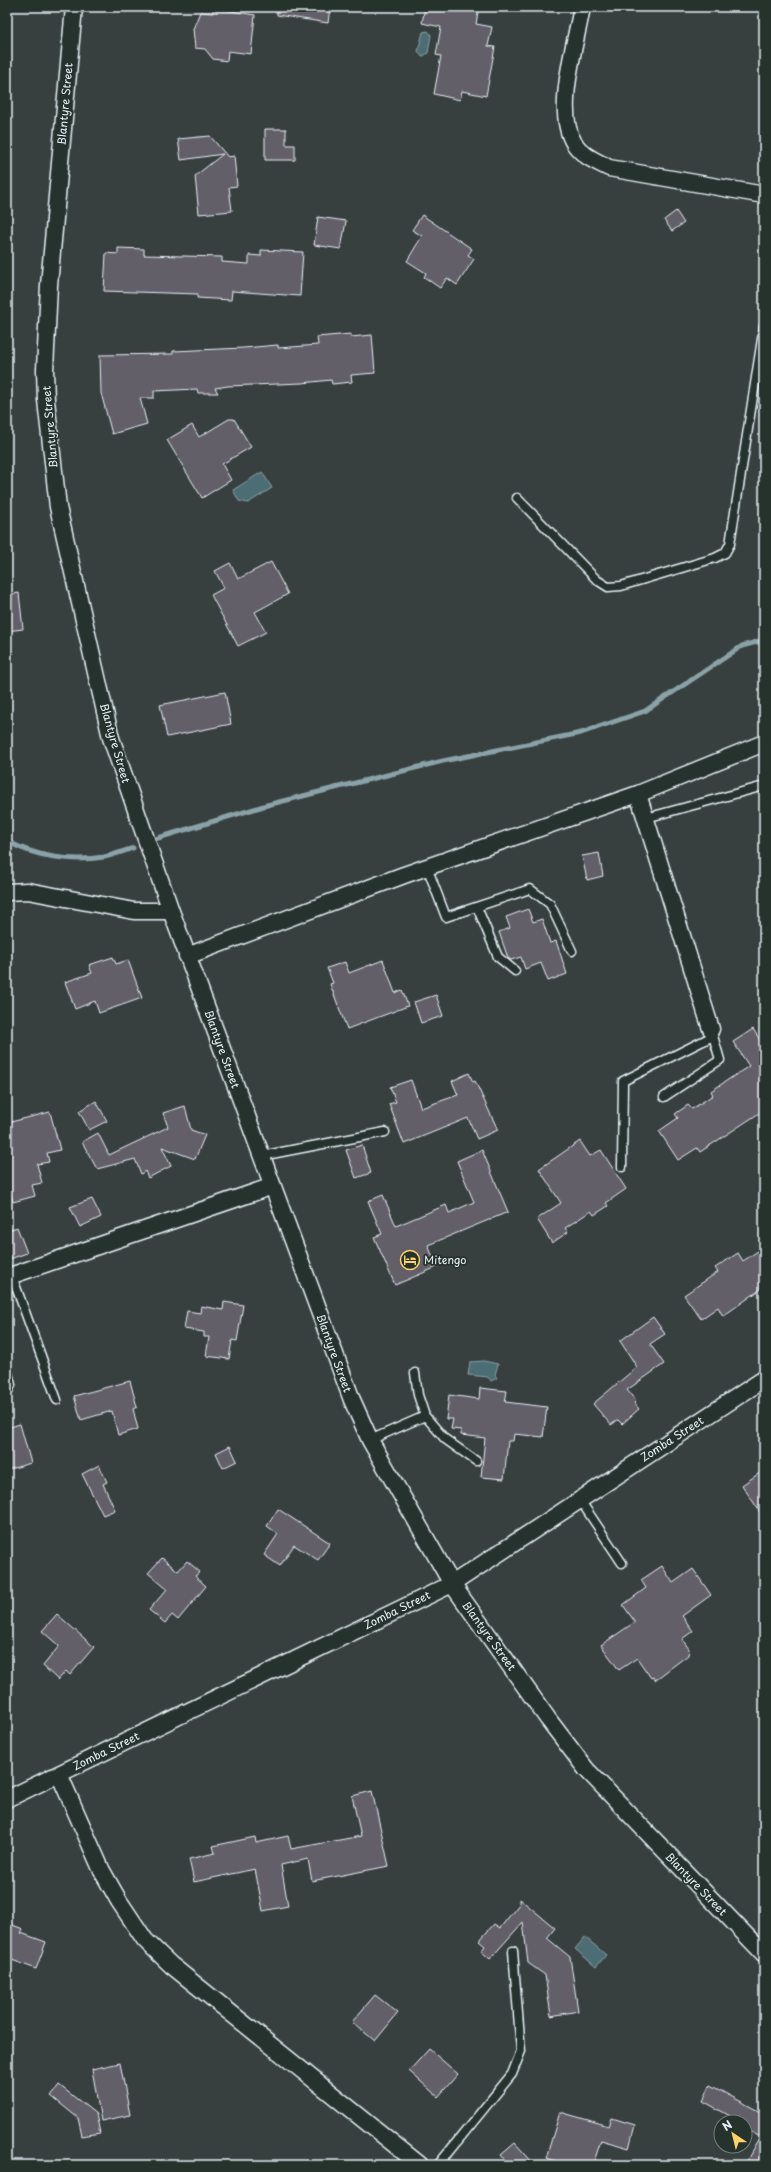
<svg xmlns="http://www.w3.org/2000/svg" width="771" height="2172" viewBox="0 0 771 2172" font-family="'Playpen Sans',sans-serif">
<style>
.water{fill:#4c6d73;stroke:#8aa2a8}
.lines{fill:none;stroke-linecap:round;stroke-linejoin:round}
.stream{stroke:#8aa2a8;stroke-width:5}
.building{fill:#635e68;stroke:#e8f1f8}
.service-casing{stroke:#e8f1f8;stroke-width:11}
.minor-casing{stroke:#e8f1f8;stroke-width:19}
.service{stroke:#26332d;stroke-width:8}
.minor{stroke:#26332d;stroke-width:16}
.labels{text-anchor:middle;stroke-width:3.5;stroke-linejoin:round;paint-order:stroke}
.street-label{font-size:11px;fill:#e8f1f8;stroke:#26332d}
.poi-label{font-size:11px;fill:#e8f1f8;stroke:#26332d;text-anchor:start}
</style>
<rect width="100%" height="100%" fill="#38403f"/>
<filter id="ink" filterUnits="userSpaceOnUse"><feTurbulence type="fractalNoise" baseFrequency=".025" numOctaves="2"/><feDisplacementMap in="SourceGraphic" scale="8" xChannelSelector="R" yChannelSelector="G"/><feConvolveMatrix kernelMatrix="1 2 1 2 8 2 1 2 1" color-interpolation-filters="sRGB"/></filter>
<g filter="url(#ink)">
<path class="water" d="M 428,31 L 431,35 L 428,53 L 422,57 L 418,51 L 423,32 Z
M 262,472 L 272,488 L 248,503 L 239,501 L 233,490 Z
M 484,1361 L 498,1364 L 495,1375 L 497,1378 L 491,1381 L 488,1377 L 468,1375 L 470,1362 Z
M 585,1937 L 606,1955 L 596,1967 L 575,1949 Z"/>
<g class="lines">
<path class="stream" d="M 158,838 L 267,805 L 443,761 L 581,733 L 645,711 L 742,646 L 764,640
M 7,841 C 35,857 71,862 104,857 C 114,855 124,851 133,848"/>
</g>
<path class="building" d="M 277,7 L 330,7 L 328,23 L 277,15 Z
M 425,7 L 452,10 L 453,7 L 479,7 L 476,24 L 492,27 L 488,46 L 495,47 L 486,96 L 462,91 L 460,100 L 434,94 L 441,56 L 436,55 L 441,27 L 422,23 Z
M 213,8 L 255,15 L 251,54 L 228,51 L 227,61 L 213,59 L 205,49 L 195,48 L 193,29 L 200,12 L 213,13 Z
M 265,129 L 286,129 L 286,145 L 295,145 L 295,160 L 265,160 Z
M 210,136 L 228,157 L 234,156 L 237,186 L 229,187 L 232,211 L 199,214 L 195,176 L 223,154 L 181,160 L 178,139 Z
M 676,211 L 684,223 L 672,231 L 664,220 Z
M 422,215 L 472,249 L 468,255 L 474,259 L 457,285 L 447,278 L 440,288 L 424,277 L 426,273 L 407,261 L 422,236 L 412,230 Z
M 318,217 L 346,221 L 341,249 L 314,245 Z
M 118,248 L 144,249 L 144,255 L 222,257 L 222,262 L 249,264 L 249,255 L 261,256 L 261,250 L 303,252 L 300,296 L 232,291 L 231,300 L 197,298 L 198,294 L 104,291 L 106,253 L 118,254 Z
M 351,334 L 351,337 L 372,335 L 375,373 L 351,375 L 352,382 L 332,384 L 331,380 L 302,383 L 228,386 L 215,388 L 218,393 L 198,393 L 197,389 L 154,391 L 154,398 L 140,398 L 147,424 L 112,434 L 101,393 L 100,355 L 173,354 L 173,351 L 244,348 L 278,345 L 278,348 L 318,345 L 317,337 Z
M 229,419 L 234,419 L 251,447 L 222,464 L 231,480 L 202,498 L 167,440 L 192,425 L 199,437 Z
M 271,562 L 288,594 L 255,612 L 266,632 L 238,646 L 211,595 L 224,588 L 215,571 L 230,563 L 238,579 Z
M 19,593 L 23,629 L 7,631 L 7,595 Z
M 225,692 L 231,724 L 167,737 L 160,705 Z
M 599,853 L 603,876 L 587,880 L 582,856 Z
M 528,909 L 533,922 L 542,919 L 550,943 L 556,941 L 567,974 L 548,981 L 541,963 L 525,969 L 521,957 L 511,960 L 508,958 L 499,932 L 510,928 L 506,917 Z
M 113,957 L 116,964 L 128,960 L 142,998 L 99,1013 L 95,1001 L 75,1009 L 65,982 L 92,973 L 89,965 Z
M 383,960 L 395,993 L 402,990 L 408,1006 L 347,1029 L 330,984 L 333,983 L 327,968 L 345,962 L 349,973 Z
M 436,995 L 443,1016 L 421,1023 L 414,1002 Z
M 753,1029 L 764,1046 L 764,1110 L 700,1152 L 697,1148 L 678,1160 L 659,1131 L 678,1118 L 675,1114 L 688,1105 L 692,1109 L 713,1095 L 711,1091 L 749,1066 L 733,1042 Z
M 469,1073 L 473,1082 L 475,1081 L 498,1130 L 477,1139 L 468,1118 L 404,1144 L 389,1104 L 396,1102 L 390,1087 L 411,1080 L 421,1108 L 458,1095 L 452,1081 Z
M 96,1101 L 107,1121 L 89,1130 L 79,1111 Z
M 185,1106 L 191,1130 L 205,1135 L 195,1159 L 162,1147 L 171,1166 L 148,1178 L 145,1171 L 141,1174 L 135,1159 L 97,1169 L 82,1142 L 98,1133 L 109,1155 L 168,1127 L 163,1113 Z
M 50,1112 L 60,1150 L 47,1153 L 49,1162 L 37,1164 L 42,1183 L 32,1185 L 35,1196 L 13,1202 L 10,1191 L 7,1192 L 7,1123 Z
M 580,1141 L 590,1156 L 601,1150 L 626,1189 L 606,1203 L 608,1206 L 594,1215 L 591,1211 L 565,1228 L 568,1232 L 552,1243 L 537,1219 L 561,1203 L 539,1169 Z
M 362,1145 L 371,1173 L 356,1178 L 346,1150 Z
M 482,1150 L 508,1212 L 428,1245 L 437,1267 L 395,1285 L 374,1237 L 382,1234 L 368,1201 L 383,1195 L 396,1226 L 446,1205 L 449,1213 L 474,1202 L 457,1161 Z
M 92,1199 L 101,1217 L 80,1227 L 70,1207 Z
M 17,1227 L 27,1253 L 7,1260 L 7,1231 Z
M 764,1247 L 764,1287 L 723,1316 L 718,1307 L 701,1319 L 684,1295 L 718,1272 L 715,1268 L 738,1253 L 743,1261 Z
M 224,1302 L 243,1305 L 237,1341 L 232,1340 L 229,1359 L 206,1356 L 209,1337 L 204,1337 L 204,1332 L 184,1329 L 187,1311 L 200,1313 L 201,1306 L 223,1310 Z
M 653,1317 L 665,1334 L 650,1344 L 664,1364 L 627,1390 L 636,1401 L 634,1403 L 639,1409 L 622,1424 L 618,1420 L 611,1425 L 593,1404 L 637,1367 L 620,1341 Z
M 130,1381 L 137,1407 L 133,1409 L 138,1429 L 118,1435 L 112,1411 L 81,1420 L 74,1396 Z
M 480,1388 L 507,1391 L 505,1402 L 547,1407 L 543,1437 L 514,1434 L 513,1441 L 508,1441 L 504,1479 L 481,1477 L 485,1438 L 461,1435 L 461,1430 L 451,1429 L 453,1419 L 446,1419 L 449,1395 L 479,1399 Z
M 20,1424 L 31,1463 L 7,1470 L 7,1428 Z
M 230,1446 L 237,1461 L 223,1468 L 216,1453 Z
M 99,1465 L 107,1482 L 103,1484 L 115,1510 L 103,1515 L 82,1474 Z
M 764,1470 L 764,1518 L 742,1485 Z
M 278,1509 L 330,1543 L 318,1560 L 294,1545 L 280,1566 L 264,1555 L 278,1534 L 267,1526 Z
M 162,1558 L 178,1571 L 187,1561 L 200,1572 L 195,1576 L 206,1586 L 178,1620 L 172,1615 L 165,1623 L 149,1610 L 167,1589 L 148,1573 Z
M 662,1566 L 673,1583 L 693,1569 L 711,1595 L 682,1616 L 693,1631 L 682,1639 L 689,1649 L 688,1655 L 655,1680 L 653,1677 L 651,1678 L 637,1658 L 619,1670 L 601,1645 L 635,1622 L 623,1605 L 646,1588 L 641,1580 Z
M 57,1614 L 94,1647 L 70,1675 L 66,1671 L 58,1680 L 43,1666 L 59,1646 L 42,1631 Z
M 372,1791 L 389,1866 L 312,1881 L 308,1859 L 281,1865 L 288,1906 L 263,1911 L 255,1869 L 194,1882 L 189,1859 L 215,1853 L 213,1846 L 255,1837 L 256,1843 L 288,1836 L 291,1849 L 361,1836 L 352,1796 Z
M 520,1899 L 555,1928 L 547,1938 L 570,1957 L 578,2011 L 551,2016 L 545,1975 L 528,1963 L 523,1922 L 490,1959 L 481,1951 L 485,1946 L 479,1941 L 494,1924 L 500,1928 L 520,1903 Z
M 7,1923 L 23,1929 L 21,1933 L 46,1942 L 36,1969 L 12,1960 L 10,1968 L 7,1967 Z
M 375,1995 L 398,2013 L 375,2041 L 352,2022 Z
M 429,2049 L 458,2074 L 438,2097 L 409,2071 Z
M 120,2063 L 130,2115 L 101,2121 L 92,2069 Z
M 59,2085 L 96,2114 L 100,2133 L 82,2136 L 78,2118 L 51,2096 Z
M 710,2085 L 764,2114 L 764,2165 L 756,2165 L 747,2160 L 760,2137 L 745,2128 L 745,2122 L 741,2122 L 703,2101 Z
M 560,2112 L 609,2126 L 612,2118 L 635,2125 L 629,2148 L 601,2140 L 593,2165 L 569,2165 L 546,2158 Z
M 515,2143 L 535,2165 L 509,2165 L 501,2155 Z"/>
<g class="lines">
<g class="service-casing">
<path id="service" d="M 517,498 L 597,580 L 608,587 L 621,586 L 715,558 L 725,553 L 730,544 L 764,326
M 646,818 L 764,786
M 427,867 L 446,917 L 530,889 L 550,904 L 572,951
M 477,907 L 498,957 L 515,971
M 664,1097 L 720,1060 L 712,1032
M 261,1156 L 385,1132
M 622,1167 L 623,1081 L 713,1036
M 12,1276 L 57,1400
M 7,1369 L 11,1385 L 7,1393
M 415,1373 L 418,1395 L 425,1416
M 370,1440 L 425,1416 L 445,1439 L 476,1461
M 580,1500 L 622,1563
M 438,2165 L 512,2074 L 521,2051 L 513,1951"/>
</g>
<g class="minor-casing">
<path id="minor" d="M 74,7 L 49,285 L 45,370 L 46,400 L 58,507 L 111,738 L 171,911 L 352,1400 L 370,1440 L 452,1584 L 548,1719 L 586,1769 L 764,1954
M 582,7 C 576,43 554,111 574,143 C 582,156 596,161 609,168 L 764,195
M 638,794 L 711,1029
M 7,892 L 28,891 L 134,911 L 171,911
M 187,956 L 404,875 L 638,794 L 764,743
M 7,1277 L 273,1186
M 59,1774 L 102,1871 L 119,1901 L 145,1940 L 171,1965 L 420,2165
M 7,1799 L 452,1584 L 764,1379"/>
</g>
<use href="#service" class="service"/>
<use href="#minor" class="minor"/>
</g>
</g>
<defs>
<g id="hotel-ring" transform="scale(1)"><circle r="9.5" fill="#26332d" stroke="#ffd166" stroke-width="1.5"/><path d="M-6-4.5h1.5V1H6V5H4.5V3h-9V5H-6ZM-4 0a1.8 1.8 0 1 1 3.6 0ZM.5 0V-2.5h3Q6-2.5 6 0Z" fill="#ffd166"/></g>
</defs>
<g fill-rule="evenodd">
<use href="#hotel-ring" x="410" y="1260"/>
</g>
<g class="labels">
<g class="street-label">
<text transform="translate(65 104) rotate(-85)" y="4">Blantyre Street</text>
<text transform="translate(50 427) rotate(-95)" y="4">Blantyre Street</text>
<text transform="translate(115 743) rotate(74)" y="4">Blantyre Street</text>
<text transform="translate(222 1049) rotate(70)" y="4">Blantyre Street</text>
<text transform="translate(334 1353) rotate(70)" y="4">Blantyre Street</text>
<text transform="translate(672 1439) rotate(-33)" y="4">Zomba Street</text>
<text transform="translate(397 1610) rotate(-26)" y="4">Zomba Street</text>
<text transform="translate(489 1636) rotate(54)" y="4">Blantyre Street</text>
<text transform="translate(106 1751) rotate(-26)" y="4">Zomba Street</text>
<text transform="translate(696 1884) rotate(46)" y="4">Blantyre Street</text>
</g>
<g class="poi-label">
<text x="424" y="1264">Mitengo</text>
</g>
</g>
<rect width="771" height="2172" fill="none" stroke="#26332d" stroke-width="24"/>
<rect x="12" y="12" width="747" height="2148" fill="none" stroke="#e8f1f8" stroke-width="1.5" filter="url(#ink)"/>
<g transform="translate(733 2134) rotate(325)"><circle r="19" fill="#26332d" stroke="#747f7e"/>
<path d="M0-3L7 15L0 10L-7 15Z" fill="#ffd166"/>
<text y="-6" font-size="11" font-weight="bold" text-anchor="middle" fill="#e8f1f8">N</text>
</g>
</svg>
